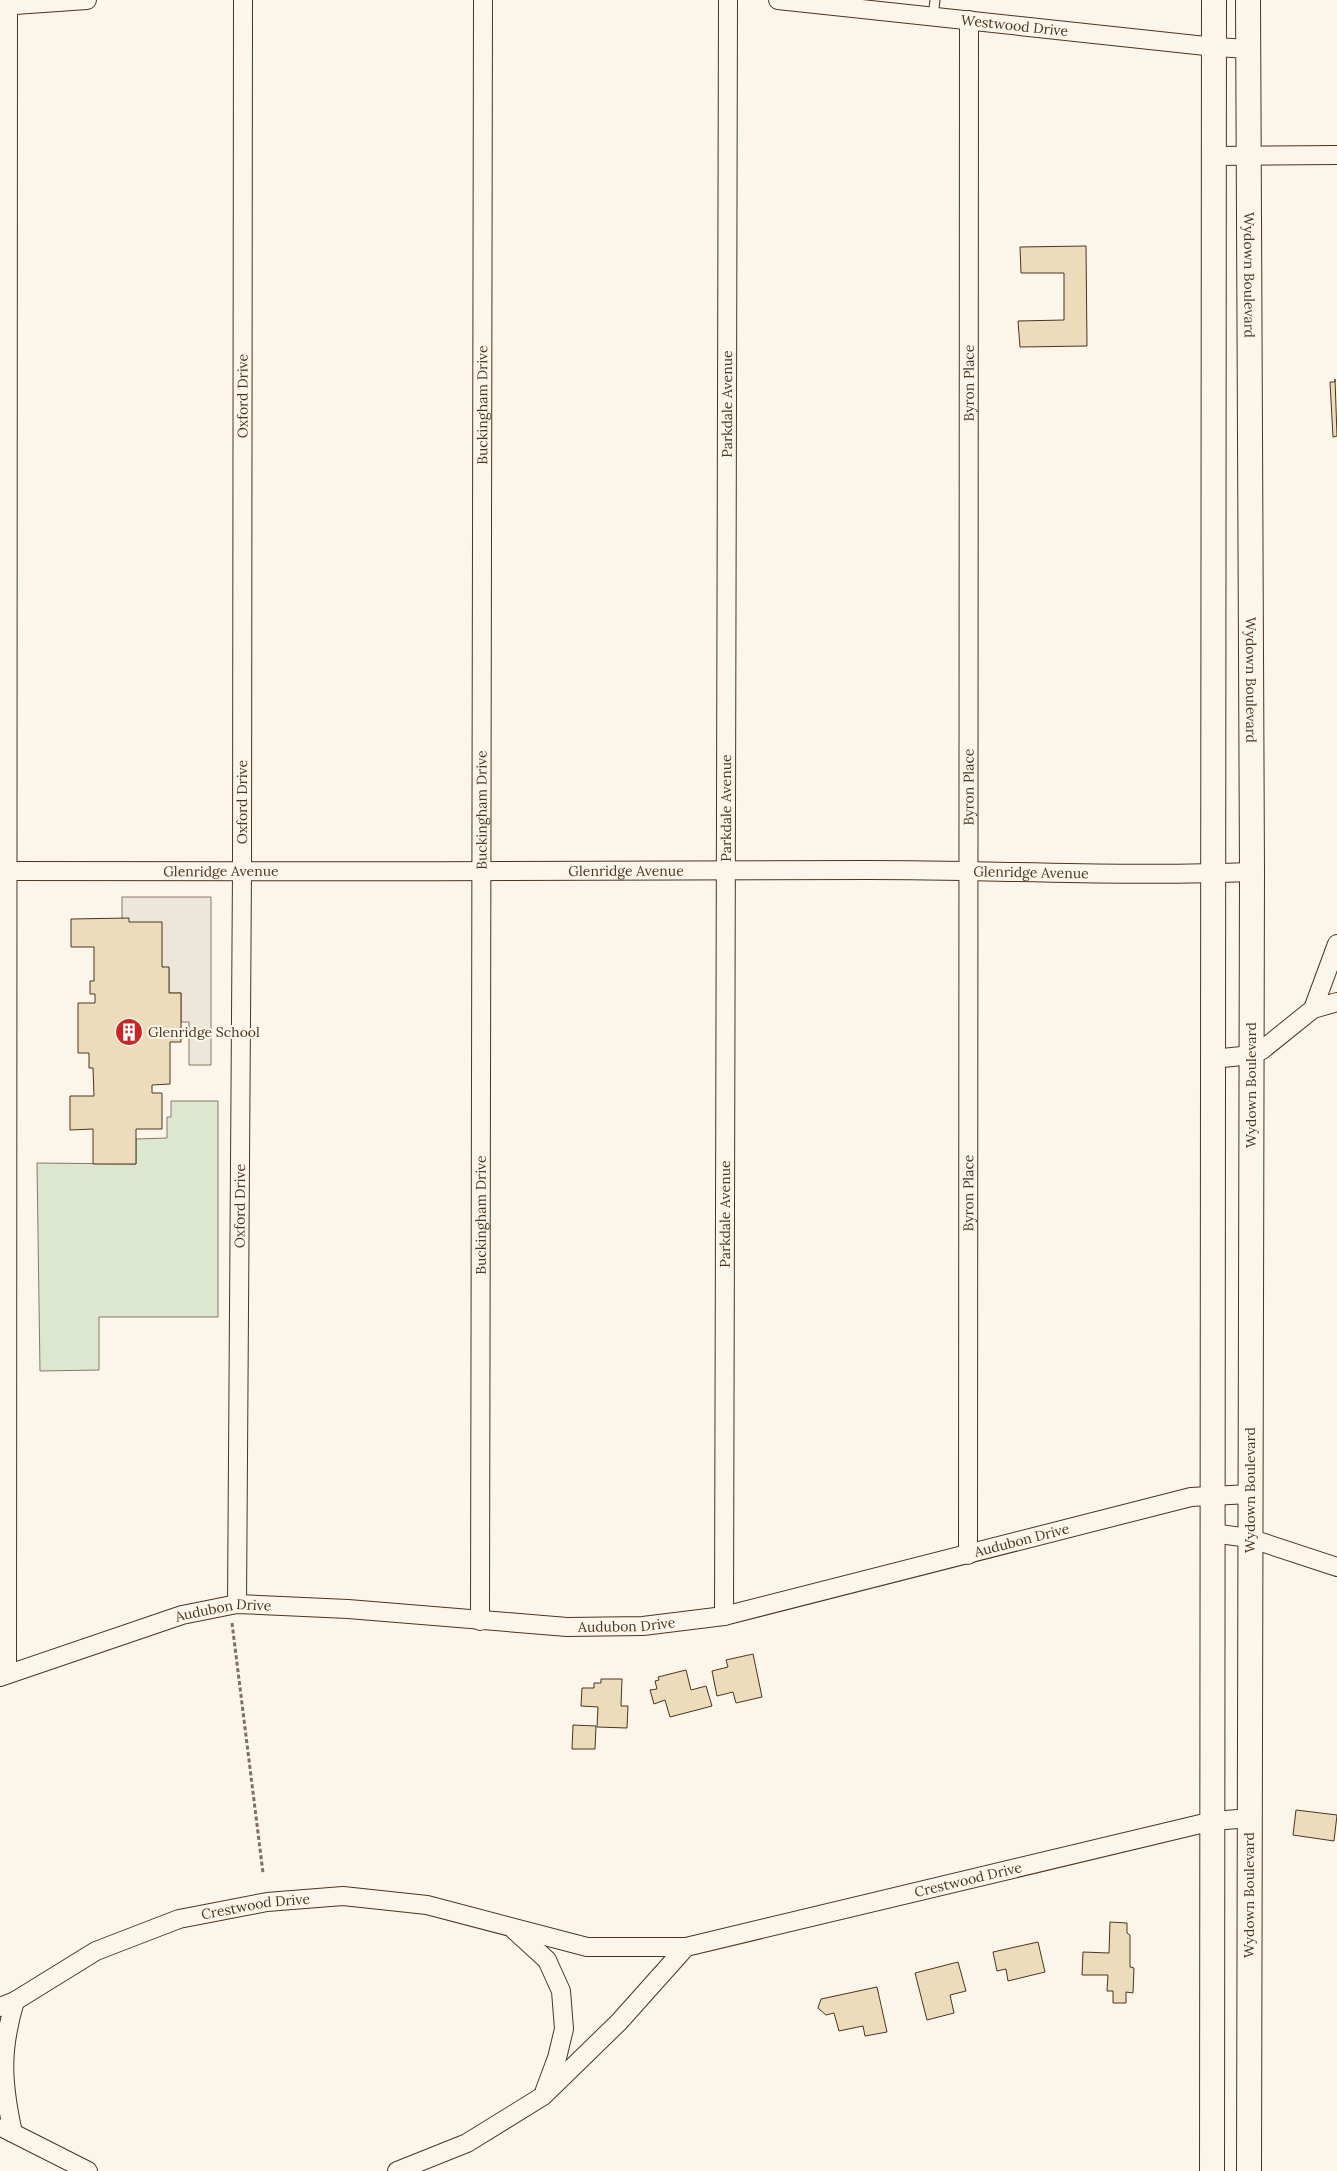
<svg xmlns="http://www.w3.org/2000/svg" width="1337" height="2171" viewBox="0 0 1337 2171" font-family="Lora,serif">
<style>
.green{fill:#dce7d0;stroke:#887966}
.parking{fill:#ede7d9;stroke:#887966}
.building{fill:#ecdcbc;stroke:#4a3520}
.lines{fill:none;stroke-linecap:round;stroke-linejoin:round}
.lane-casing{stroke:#4a3520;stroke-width:11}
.street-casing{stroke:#4a3520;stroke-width:20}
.secondary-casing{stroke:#4a3520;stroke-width:26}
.path{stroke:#7f6f5c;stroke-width:3;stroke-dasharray:4 2.5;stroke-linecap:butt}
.lane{stroke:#fbf6e9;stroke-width:9}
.street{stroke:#fbf6e9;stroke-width:18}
.secondary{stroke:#fbf6e9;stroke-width:24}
.labels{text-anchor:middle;stroke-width:4;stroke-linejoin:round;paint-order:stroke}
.street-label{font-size:14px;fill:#4a3520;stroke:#fbf6e9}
.poi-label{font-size:14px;fill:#4a3520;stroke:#fbf6e9;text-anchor:start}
</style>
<rect width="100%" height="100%" fill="#fbf6e9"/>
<path class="green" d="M 171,1101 L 218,1101 L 218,1317 L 99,1317 L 99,1370 L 40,1371 L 37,1163 L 136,1164 L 136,1139 L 167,1138 L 167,1117 L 171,1117 Z"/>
<path class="parking" d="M 122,897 L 211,897 L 211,1065 L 189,1065 L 189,1022 L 181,1022 L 181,993 L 169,993 L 169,968 L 162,967 L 129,922 L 122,918 Z"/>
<path class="building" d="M 1086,246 L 1087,346 L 1020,347 L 1018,321 L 1064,320 L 1064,273 L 1021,273 L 1020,247 Z
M 1335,379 L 1337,436 L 1333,437 L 1330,382 L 1335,382 Z
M 129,918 L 129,922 L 162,922 L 162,967 L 169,967 L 169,993 L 181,993 L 181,1042 L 170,1042 L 170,1084 L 152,1085 L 152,1093 L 162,1093 L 162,1129 L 136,1129 L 136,1164 L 93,1164 L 93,1129 L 70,1130 L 70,1096 L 94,1096 L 93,1068 L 89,1068 L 89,1053 L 78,1053 L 78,1003 L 95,1003 L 95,994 L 90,994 L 90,981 L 94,981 L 94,947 L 71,947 L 71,919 Z
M 753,1654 L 762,1697 L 736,1703 L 733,1692 L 717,1696 L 712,1671 L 728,1667 L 726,1660 Z
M 686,1670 L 691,1690 L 706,1686 L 712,1706 L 670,1717 L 665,1700 L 654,1704 L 650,1690 L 657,1689 L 655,1681 L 659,1680 L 658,1677 Z
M 601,1679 L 622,1679 L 621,1706 L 628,1706 L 627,1728 L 597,1727 L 598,1707 L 581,1706 L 582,1688 L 594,1688 L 594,1683 L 601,1683 Z
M 573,1725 L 596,1726 L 595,1749 L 572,1749 Z
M 1296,1810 L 1337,1815 L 1334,1841 L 1293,1835 Z
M 1110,1922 L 1127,1923 L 1127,1933 L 1130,1935 L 1130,1967 L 1134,1968 L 1133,1993 L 1126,1992 L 1126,2003 L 1113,2003 L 1113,1991 L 1107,1991 L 1108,1975 L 1082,1975 L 1083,1952 L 1109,1953 Z
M 1038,1942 L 1045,1972 L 1008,1981 L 1006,1969 L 997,1971 L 993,1952 Z
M 958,1962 L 966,1991 L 950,1995 L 954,2013 L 927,2020 L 915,1973 Z
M 877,1987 L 887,2032 L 865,2036 L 863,2026 L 839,2031 L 834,2013 L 826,2015 L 818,2008 L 821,1999 Z"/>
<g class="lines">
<g class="lane-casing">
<path id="lane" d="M 933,16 L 935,0"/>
</g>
<g class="street-casing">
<g id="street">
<path id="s1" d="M 778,0 L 1215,47 L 1249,49"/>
<path d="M 0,6 L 87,0"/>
<path d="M 1213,156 L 1337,155"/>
<path id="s2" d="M 0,871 C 289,872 579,871 868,870 C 996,870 1125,877 1252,872"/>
<path d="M 1337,944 L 1313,1009 L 1337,1002"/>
<path d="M 1213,1059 L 1251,1055 L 1262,1050 L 1313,1009"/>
<path d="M 1212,1533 L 1249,1538 L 1337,1567"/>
<path id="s3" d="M 968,1555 L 969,20"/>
<path id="s4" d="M 237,1604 L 242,871 L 243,0"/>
<path id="s5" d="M 724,1616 L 728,0"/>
<path id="s6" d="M 480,1621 L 483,0"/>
<path d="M 7,1674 L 8,6"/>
<path id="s7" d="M 0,1677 L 182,1615 L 237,1604 L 348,1609 L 567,1627 L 643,1626 L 724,1616 L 1191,1497 L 1250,1494"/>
<path d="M 514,1930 L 547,1960 L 561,1991 L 564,2029 L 557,2058 L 545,2090"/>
<path id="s8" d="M 0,2007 L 15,2001 L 96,1951 L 179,1919 L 267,1902 L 343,1896 L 427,1905 L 587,1947 L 686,1947 L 1213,1821 L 1250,1818"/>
<path d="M 3,2128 L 88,2171"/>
<path d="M 13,2133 C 2,2082 0,2051 15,2001"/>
<path d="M 397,2171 L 467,2143 L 543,2096 L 619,2022 L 686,1947"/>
</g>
</g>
<g class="secondary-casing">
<g id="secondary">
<path id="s9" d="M 1248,0 L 1252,872 L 1249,2171"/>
<path d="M 1212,2171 L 1214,0"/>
</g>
</g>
<path class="path" d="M 232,1623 L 263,1873"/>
<use href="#lane" class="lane"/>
<use href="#street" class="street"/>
<use href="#secondary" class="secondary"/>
</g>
<defs>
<g id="building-disc" transform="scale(1.4375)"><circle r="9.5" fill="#c62828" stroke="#fbf6e9"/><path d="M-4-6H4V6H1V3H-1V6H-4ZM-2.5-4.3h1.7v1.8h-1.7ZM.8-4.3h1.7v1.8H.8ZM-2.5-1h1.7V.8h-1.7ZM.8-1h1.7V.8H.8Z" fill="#fff"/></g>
</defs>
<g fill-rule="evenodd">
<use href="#building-disc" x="129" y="1032"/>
</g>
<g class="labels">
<g class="street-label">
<text dy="5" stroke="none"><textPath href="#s1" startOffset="238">Westwood Drive</textPath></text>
<text dy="5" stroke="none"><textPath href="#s9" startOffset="275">Wydown Boulevard</textPath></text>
<text dy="5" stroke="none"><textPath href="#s3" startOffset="1172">Byron Place</textPath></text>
<text dy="5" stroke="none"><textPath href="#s4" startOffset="1208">Oxford Drive</textPath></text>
<text dy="5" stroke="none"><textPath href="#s5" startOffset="1212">Parkdale Avenue</textPath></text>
<text dy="5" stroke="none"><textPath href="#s6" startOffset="1216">Buckingham Drive</textPath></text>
<text dy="5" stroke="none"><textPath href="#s9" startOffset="680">Wydown Boulevard</textPath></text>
<text dy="5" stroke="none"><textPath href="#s3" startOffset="768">Byron Place</textPath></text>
<text dy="5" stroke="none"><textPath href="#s4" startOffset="802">Oxford Drive</textPath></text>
<text dy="5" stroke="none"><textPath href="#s5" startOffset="808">Parkdale Avenue</textPath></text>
<text dy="5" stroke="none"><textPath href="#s6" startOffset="811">Buckingham Drive</textPath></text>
<text dy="5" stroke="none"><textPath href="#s2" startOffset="626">Glenridge Avenue</textPath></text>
<text dy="5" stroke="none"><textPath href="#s2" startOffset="221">Glenridge Avenue</textPath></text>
<text dy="5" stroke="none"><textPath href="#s2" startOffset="1031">Glenridge Avenue</textPath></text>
<text transform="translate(1251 1085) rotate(-90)" y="5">Wydown Boulevard</text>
<text dy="5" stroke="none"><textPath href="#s3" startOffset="362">Byron Place</textPath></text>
<text dy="5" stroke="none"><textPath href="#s4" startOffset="398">Oxford Drive</textPath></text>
<text dy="5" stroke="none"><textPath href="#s5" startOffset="402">Parkdale Avenue</textPath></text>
<text dy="5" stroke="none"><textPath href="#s6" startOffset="406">Buckingham Drive</textPath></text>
<text transform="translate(1250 1490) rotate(-90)" y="5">Wydown Boulevard</text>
<text dy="5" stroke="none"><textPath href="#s7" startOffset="1044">Audubon Drive</textPath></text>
<text dy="5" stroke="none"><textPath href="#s7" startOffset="234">Audubon Drive</textPath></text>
<text dy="5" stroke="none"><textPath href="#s7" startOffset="639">Audubon Drive</textPath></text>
<text dy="5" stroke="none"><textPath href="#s8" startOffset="1005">Crestwood Drive</textPath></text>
<text transform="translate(1249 1895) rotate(-90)" y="5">Wydown Boulevard</text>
<text dy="5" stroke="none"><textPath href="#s8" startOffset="278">Crestwood Drive</textPath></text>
</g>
<g class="poi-label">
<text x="148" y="1037">Glenridge School</text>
</g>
</g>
</svg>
